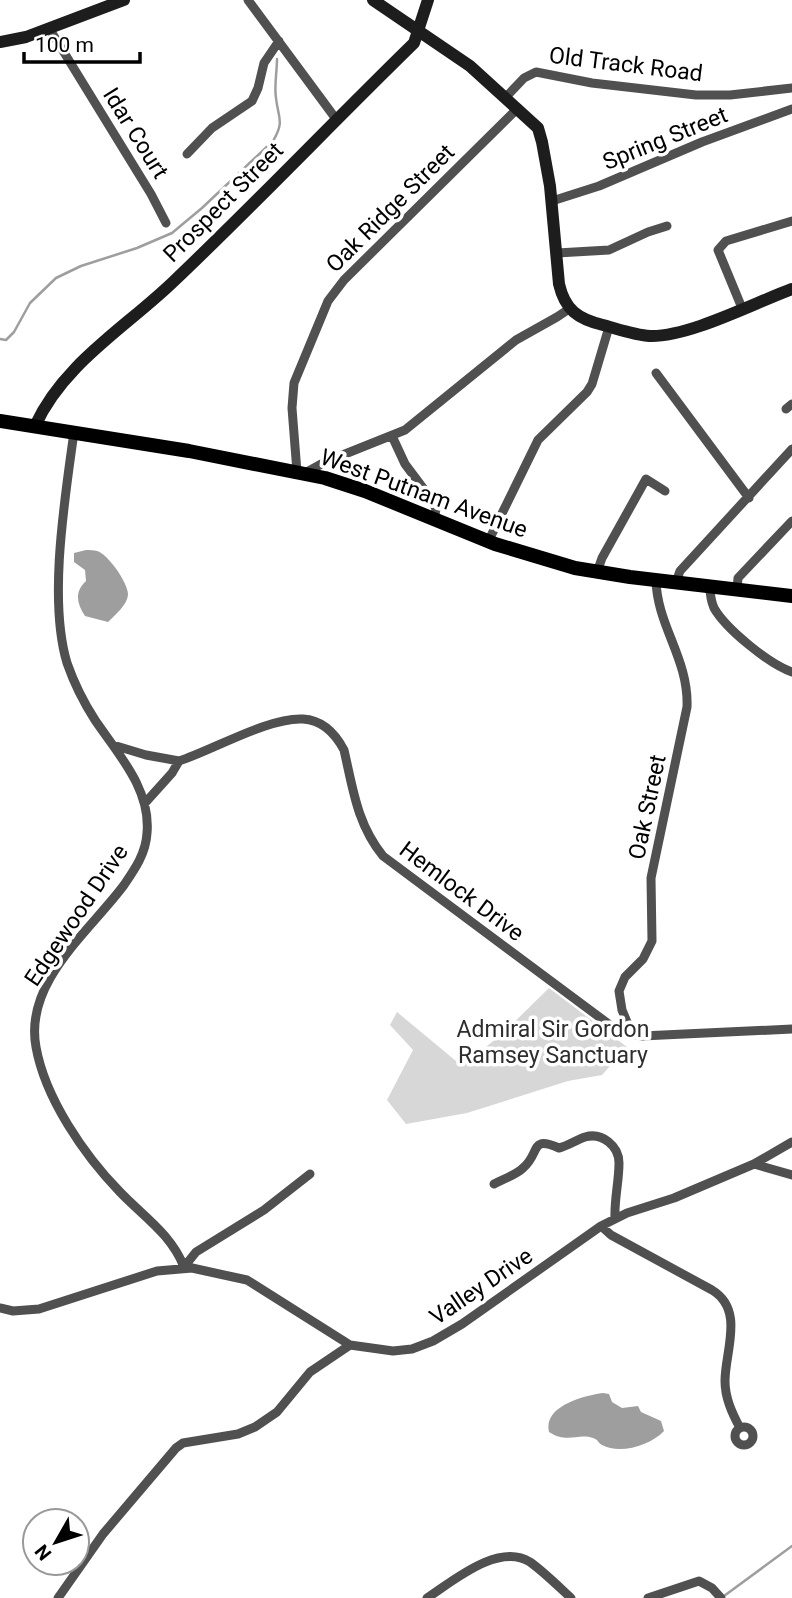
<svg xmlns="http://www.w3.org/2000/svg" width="792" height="1598" viewBox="0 0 792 1598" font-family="Roboto,sans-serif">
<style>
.green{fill:#d7d7d7}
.water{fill:#9e9e9e}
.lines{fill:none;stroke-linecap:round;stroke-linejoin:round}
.stream{stroke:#9e9e9e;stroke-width:2.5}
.street{stroke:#505050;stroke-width:9}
.secondary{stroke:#1d1d1d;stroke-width:12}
.primary{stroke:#000;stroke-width:14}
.labels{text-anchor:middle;stroke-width:7;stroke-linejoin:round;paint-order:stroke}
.street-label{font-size:23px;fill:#000;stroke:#fff}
.park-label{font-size:23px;fill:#2e2e2e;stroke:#fff}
</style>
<rect width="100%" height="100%" fill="#fff"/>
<path class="green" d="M 549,988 L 627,1047 L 602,1075 L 568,1081 L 467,1113 L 406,1124 L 387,1100 L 413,1050 L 390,1025 L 397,1012 L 462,1066 L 502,1034 Z"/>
<path class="water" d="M 86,550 C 90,550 94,550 97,551 C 108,554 129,584 128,595 C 127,605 115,615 108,622 L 85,616 C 77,604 74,592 86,581 L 85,570 L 74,562 L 74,553 Z
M 603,1393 L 609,1394 L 612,1402 L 622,1408 L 638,1406 L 641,1412 L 661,1421 L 664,1431 C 651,1445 620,1455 602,1445 C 596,1441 599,1440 593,1438 C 577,1433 568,1444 549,1432 C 543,1406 583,1396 603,1393 Z"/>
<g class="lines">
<path class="stream" d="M 0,339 L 6,340 L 14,332 L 30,303 L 56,278 L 81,266 L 137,248 L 172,233 L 202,208 L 273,141 C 285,121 278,118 276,98 C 274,87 277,71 277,59
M 724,1596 L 792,1546"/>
<path class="street" d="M 248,0 L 336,119
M 49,28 L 151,194 L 166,223
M 506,97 L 524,78 L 536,72 L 592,83 L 696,95 L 730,95 L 792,88
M 187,154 L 212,128 L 252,101 L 258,88 L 264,63 L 279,41
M 552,201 L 599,186 L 702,142 L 792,109
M 557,253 L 609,250 L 648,232 L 667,226
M 742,308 L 718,250 L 726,241 L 792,221
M 656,373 L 749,498
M 786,409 L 792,404
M 74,432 C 65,498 48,600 67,663 C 74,683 84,703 95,720 C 118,754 151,789 147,833 C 146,853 135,869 124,885 C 89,932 24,982 36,1047 C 45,1098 84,1155 120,1192 C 144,1217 171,1234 184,1267
M 392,436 L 405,464 L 432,500 L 436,509 L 434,520
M 297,472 L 292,408 L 294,383 L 328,301 L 344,280 L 518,108
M 305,473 L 325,462 L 405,430 L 516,340 L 557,317 L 569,309
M 488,542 L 538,440 L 587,392 L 592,384 L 609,327
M 597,572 L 602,558 L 646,479 L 665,491
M 676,582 L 680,571 L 792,449
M 710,586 C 710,594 711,601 714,608 C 726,629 769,664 792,672
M 737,589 L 738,578 L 792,521
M 113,745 L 146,755 L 179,761
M 145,803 L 172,773 L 179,761 C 213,750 269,717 303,719 C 322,720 335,733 344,750 C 353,789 357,824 383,856 L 618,1031 L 642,1036 L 792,1029
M 632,1034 L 622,1010 L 619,991 L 625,977 L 643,959 L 652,941 L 651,878 L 687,707 C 689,659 657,626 656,580
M 754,1164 L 792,1175
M 494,1184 C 503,1179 516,1175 523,1168 C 541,1153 529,1135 559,1148 C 568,1146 576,1140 585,1137 C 602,1132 619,1146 619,1163 C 619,1182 614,1200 615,1219
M 601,1226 L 611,1235 L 712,1290 C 745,1310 725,1351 725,1381 C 725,1398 732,1413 740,1428
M 184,1267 L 196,1252 L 264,1210 L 310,1174
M 0,1308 L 13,1311 L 39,1309 L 157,1271 L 192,1268 L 247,1280 L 350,1345 L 393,1351 L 412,1349 L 433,1341 L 462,1324 L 601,1226 L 627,1213 L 674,1198 L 754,1164 L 792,1142
M735 1436a9 9 0 1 1 18 0a9 9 0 1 1-18 0Z
M 58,1598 L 103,1534 L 176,1448 L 183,1443 L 238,1434 L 255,1427 L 277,1412 L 310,1372 L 350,1345
M 427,1598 C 452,1582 498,1542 530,1562 C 544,1572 558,1586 571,1598
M 648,1598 L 699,1581 L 712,1588 L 721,1598"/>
<path class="secondary" d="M 373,0 L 470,66 L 538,128 L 542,142 L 550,186 L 559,284 C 565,310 578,319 603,325 C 618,329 635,335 650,336 C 689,337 754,303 792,289
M 0,42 L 26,37 L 124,0
M 35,426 C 63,364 125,328 173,282 C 255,204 333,122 414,43 L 428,0"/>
<path class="primary" d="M 0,421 L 189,451 L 325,478 L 365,491 L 495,544 L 575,568 L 630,577 L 792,596"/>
</g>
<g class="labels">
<g class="street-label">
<text transform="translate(626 64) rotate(7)" y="8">Old Track Road</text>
<text transform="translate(136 133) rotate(58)" y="8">Idar Court</text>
<text transform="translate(665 138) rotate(-22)" y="8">Spring Street</text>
<text transform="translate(223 202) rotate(-45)" y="8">Prospect Street</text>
<text transform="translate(390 208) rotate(-45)" y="8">Oak Ridge Street</text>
<text transform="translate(424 493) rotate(20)" y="8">West Putnam Avenue</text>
<text transform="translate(647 807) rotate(-78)" y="8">Oak Street</text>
<text transform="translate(462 891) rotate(37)" y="8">Hemlock Drive</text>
<text transform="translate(76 915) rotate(-56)" y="8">Edgewood Drive</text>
<text transform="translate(481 1286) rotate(-34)" y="8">Valley Drive</text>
</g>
<g class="park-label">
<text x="553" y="1037">Admiral Sir Gordon<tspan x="553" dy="26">Ramsey Sanctuary</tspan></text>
</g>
</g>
<g transform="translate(56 1542) rotate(231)"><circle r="33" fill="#ffffff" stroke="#999999" stroke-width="2"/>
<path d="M0-5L12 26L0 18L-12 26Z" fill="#000000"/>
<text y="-10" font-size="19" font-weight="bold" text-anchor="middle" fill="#000000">N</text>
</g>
<path d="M24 52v10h116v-10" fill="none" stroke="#000000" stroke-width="3.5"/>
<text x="35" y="52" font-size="21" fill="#000000" stroke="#ffffff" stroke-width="5" paint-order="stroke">100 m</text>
</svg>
